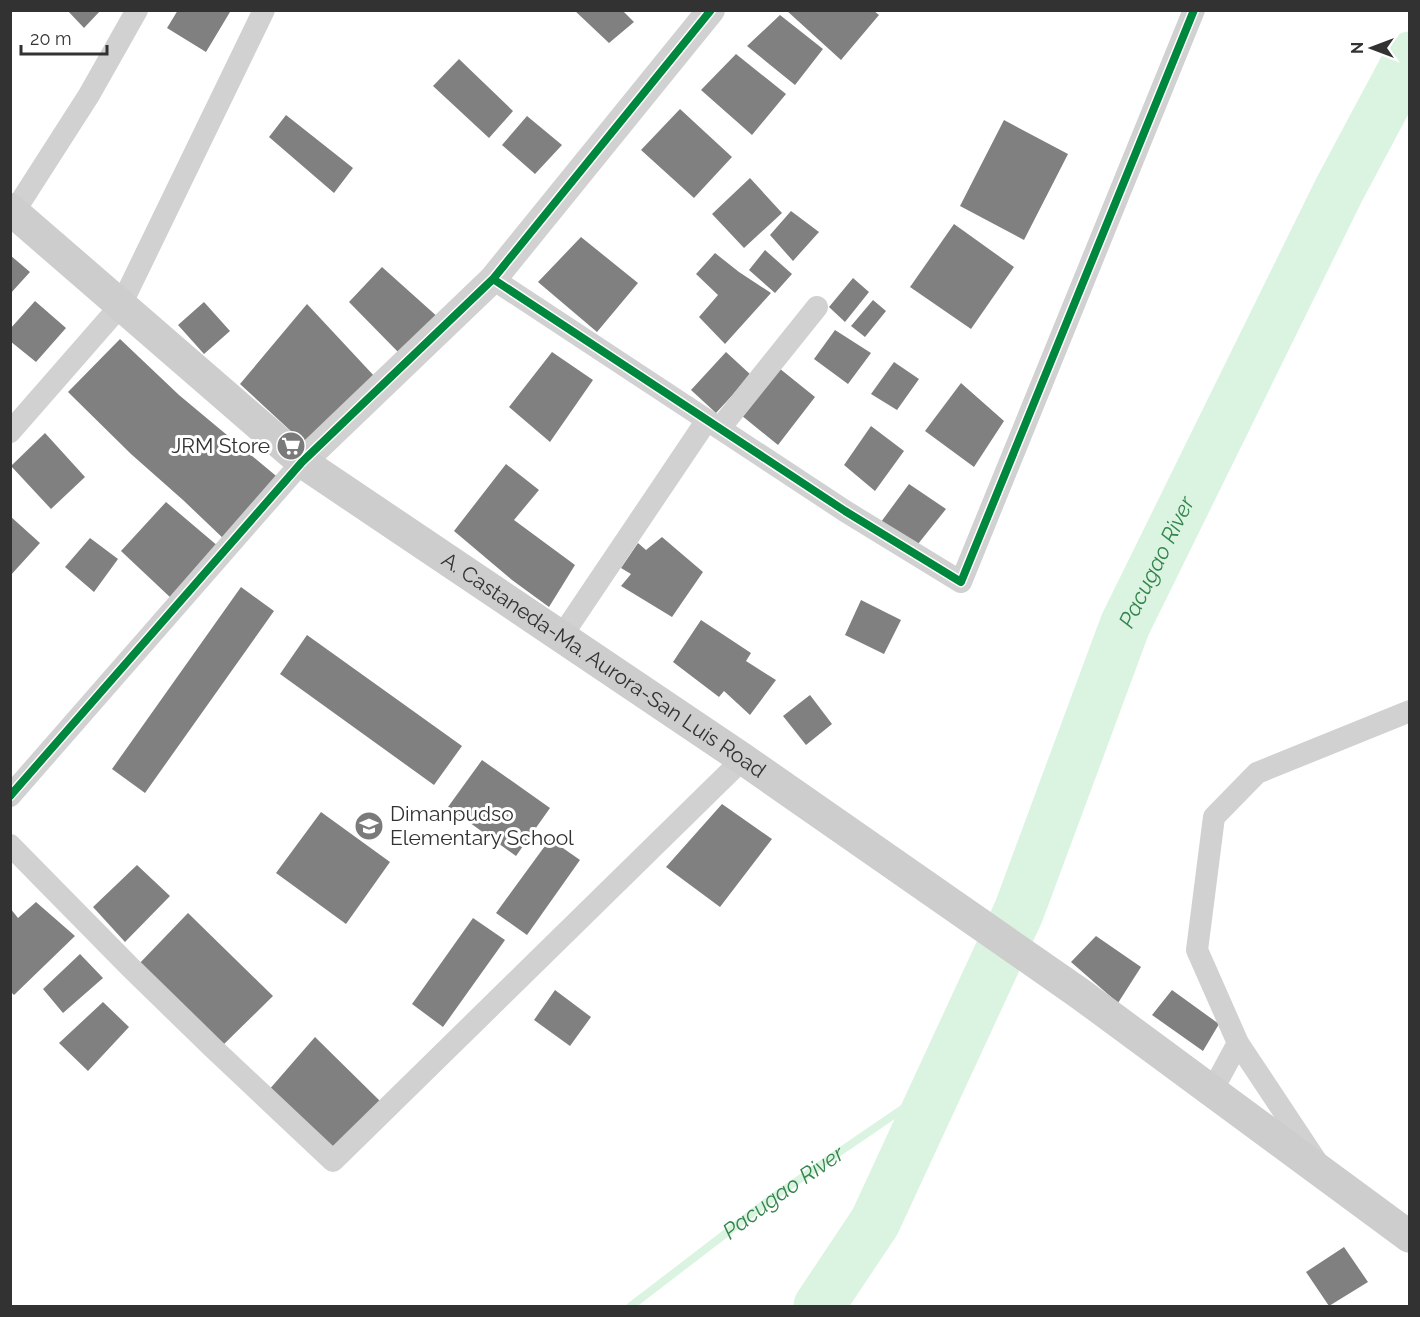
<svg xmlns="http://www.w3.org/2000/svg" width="1420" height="1317" viewBox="0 0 1420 1317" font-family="Raleway,sans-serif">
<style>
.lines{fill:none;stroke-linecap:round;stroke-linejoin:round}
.stream{stroke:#dbf4e2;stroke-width:8}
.river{stroke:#dbf4e2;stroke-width:51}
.building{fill:#808080}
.minor{stroke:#d1d1d1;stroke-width:22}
.tertiary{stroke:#d1d1d1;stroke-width:28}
.secondary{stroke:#cdcdcd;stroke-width:32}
.cycleway-casing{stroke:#fff;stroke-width:11}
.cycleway{stroke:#00873e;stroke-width:8}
.labels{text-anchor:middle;stroke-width:6;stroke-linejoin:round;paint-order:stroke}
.poi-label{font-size:21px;fill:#323232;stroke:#fff;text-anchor:end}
.street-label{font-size:21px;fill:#323232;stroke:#fff}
.water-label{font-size:22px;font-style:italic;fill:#34854c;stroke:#fff}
</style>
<rect width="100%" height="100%" fill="#fff"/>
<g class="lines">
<path class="stream" id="s1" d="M 631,1306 L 772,1198 L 939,1084"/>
<path class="river" id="s2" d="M 819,1306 L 875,1222 L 1019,911 L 1125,625 L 1339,190 L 1410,57"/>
</g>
<path class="building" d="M 67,10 L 101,10 L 84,28 Z
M 178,10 L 228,10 L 230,12 L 206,52 L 167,28 Z
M 574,10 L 622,10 L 634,22 L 609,43 Z
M 786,10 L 873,10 L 879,15 L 841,60 Z
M 780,15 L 823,49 L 795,85 L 747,46 Z
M 736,54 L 786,94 L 752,135 L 701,90 Z
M 459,59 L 513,111 L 489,138 L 433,86 Z
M 680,109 L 732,157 L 694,198 L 641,150 Z
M 286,115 L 353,168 L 334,193 L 269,137 Z
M 527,116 L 562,145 L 535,174 L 502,145 Z
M 1004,120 L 1068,154 L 1024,240 L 960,206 Z
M 750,178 L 782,213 L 744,248 L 712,214 Z
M 791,211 L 819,232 L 793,261 L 770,235 Z
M 954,224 L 1014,267 L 971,329 L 910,287 Z
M 581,237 L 638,283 L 597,332 L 538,282 Z
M 765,250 L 792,274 L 775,293 L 749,270 Z
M 715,253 L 739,272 L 771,293 L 725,344 L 699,317 L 718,295 L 696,274 Z
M 10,255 L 30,272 L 10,294 Z
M 382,267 L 440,319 L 400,354 L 349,302 Z
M 853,278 L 869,292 L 845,322 L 829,307 Z
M 873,300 L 886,311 L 865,337 L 851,326 Z
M 35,301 L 66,328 L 36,362 L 10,341 L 10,329 Z
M 204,302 L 230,331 L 204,354 L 178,325 Z
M 307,304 L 376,378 L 307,446 L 240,384 Z
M 835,330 L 871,353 L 848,384 L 814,359 Z
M 120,339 L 179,395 L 281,480 L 226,541 L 183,500 L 131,454 L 68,392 Z
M 552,352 L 593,380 L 550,442 L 509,407 Z
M 726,352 L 751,375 L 716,413 L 691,390 Z
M 894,362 L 919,379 L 897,410 L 871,394 Z
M 779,368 L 815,397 L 778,445 L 741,415 Z
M 961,383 L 1004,421 L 974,467 L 925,431 Z
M 871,426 L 904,451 L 875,491 L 844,465 Z
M 45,433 L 85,477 L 51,509 L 11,466 Z
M 506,464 L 539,490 L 514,520 L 575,565 L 549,607 L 512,580 L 454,531 Z
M 909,484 L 946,509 L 918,544 L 881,522 Z
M 166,502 L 219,547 L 172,599 L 121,551 Z
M 10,516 L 40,543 L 10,576 Z
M 662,537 L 703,572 L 672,617 L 621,586 L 631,574 L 621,568 L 638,543 L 646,550 Z
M 90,538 L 118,559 L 94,592 L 65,567 Z
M 241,587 L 274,611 L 145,793 L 112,769 Z
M 861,600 L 901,620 L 884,654 L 845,635 Z
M 701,620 L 751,653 L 746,661 L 776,680 L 750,715 L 724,691 L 719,697 L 673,662 Z
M 307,635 L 462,746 L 434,785 L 280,674 Z
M 810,695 L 832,724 L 806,745 L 783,716 Z
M 482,760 L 550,808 L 516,856 L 448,807 Z
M 722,804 L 772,839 L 720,907 L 666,867 Z
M 321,812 L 390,862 L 346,924 L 276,873 Z
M 550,839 L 580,860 L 527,935 L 496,913 Z
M 137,865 L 170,896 L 125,942 L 93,907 Z
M 36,902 L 75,936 L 14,995 L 10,991 L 10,908 L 18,918 Z
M 188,913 L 273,996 L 219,1049 L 136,967 Z
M 473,918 L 505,940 L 443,1027 L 412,1004 Z
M 1096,936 L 1141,967 L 1118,1003 L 1071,962 Z
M 80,954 L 103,978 L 63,1013 L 43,989 Z
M 555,990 L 591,1017 L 570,1046 L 534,1020 Z
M 1172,990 L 1219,1024 L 1203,1051 L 1152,1015 Z
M 103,1002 L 129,1027 L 88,1071 L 59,1043 Z
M 315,1037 L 380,1101 L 333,1154 L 268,1091 Z
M 1344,1247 L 1368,1282 L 1329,1306 L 1306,1272 Z"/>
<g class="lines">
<path class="minor" d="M 14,212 L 89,95 L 137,10
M 493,279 L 845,511 L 961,582 L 1194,10
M 720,428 L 817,307
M 10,432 L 121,305 L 264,10
M 561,637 L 707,420
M 10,796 L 302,462
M 10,845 L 130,967 L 213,1048 L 333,1161 L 743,759
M 1238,1043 L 1317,1162
M 1212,1091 L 1238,1043 L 1197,950 L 1214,817 L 1257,773 L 1410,711"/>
<path class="tertiary" d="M 302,462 L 493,279 L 711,10"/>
<path class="secondary" id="s3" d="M 10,209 L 302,462 L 743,759 L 1079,993 L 1410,1237"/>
<g class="cycleway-casing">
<path id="cycleway" d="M 493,279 L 845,511 L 961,582 L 1194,10
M 10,796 L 302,462 L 493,279 L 711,10"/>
</g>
<use href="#cycleway" class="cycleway"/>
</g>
<defs>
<g id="supermarket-disc" transform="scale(1.5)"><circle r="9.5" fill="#7a7a7a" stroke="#fff"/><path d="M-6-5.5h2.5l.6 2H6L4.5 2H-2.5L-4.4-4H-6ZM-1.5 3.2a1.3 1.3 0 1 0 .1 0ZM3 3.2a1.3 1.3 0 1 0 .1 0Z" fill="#fff"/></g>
<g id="school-disc" transform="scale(1.5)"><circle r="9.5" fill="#7a7a7a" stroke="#fff"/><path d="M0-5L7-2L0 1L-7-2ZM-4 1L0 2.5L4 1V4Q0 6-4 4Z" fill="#fff"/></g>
</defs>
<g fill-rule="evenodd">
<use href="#supermarket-disc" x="291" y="446"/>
<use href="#school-disc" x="369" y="826"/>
</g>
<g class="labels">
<g class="poi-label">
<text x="270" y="453">JRM Store</text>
<text x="390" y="821" text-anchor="start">Dimanpudso<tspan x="390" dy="24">Elementary School</tspan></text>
</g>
<g class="street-label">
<text dy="7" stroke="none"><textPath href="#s3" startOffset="750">A. Castaneda-Ma. Aurora-San Luis Road</textPath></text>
</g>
<g class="water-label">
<text dy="8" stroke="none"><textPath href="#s2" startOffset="819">Pacugao River</textPath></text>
<text dy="8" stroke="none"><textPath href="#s1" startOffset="190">Pacugao River</textPath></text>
</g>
</g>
<rect width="1420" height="1317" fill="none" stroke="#323232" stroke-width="24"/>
<g transform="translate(1372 48) rotate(270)" stroke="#ffffff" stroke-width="4.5" paint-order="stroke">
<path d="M0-4.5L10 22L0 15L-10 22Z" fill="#323232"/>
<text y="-9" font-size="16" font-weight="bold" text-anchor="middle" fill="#323232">N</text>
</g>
<path d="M21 45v9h86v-9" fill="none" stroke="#323232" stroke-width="3"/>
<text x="30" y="45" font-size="18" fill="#323232" stroke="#ffffff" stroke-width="4.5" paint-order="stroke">20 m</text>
</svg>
